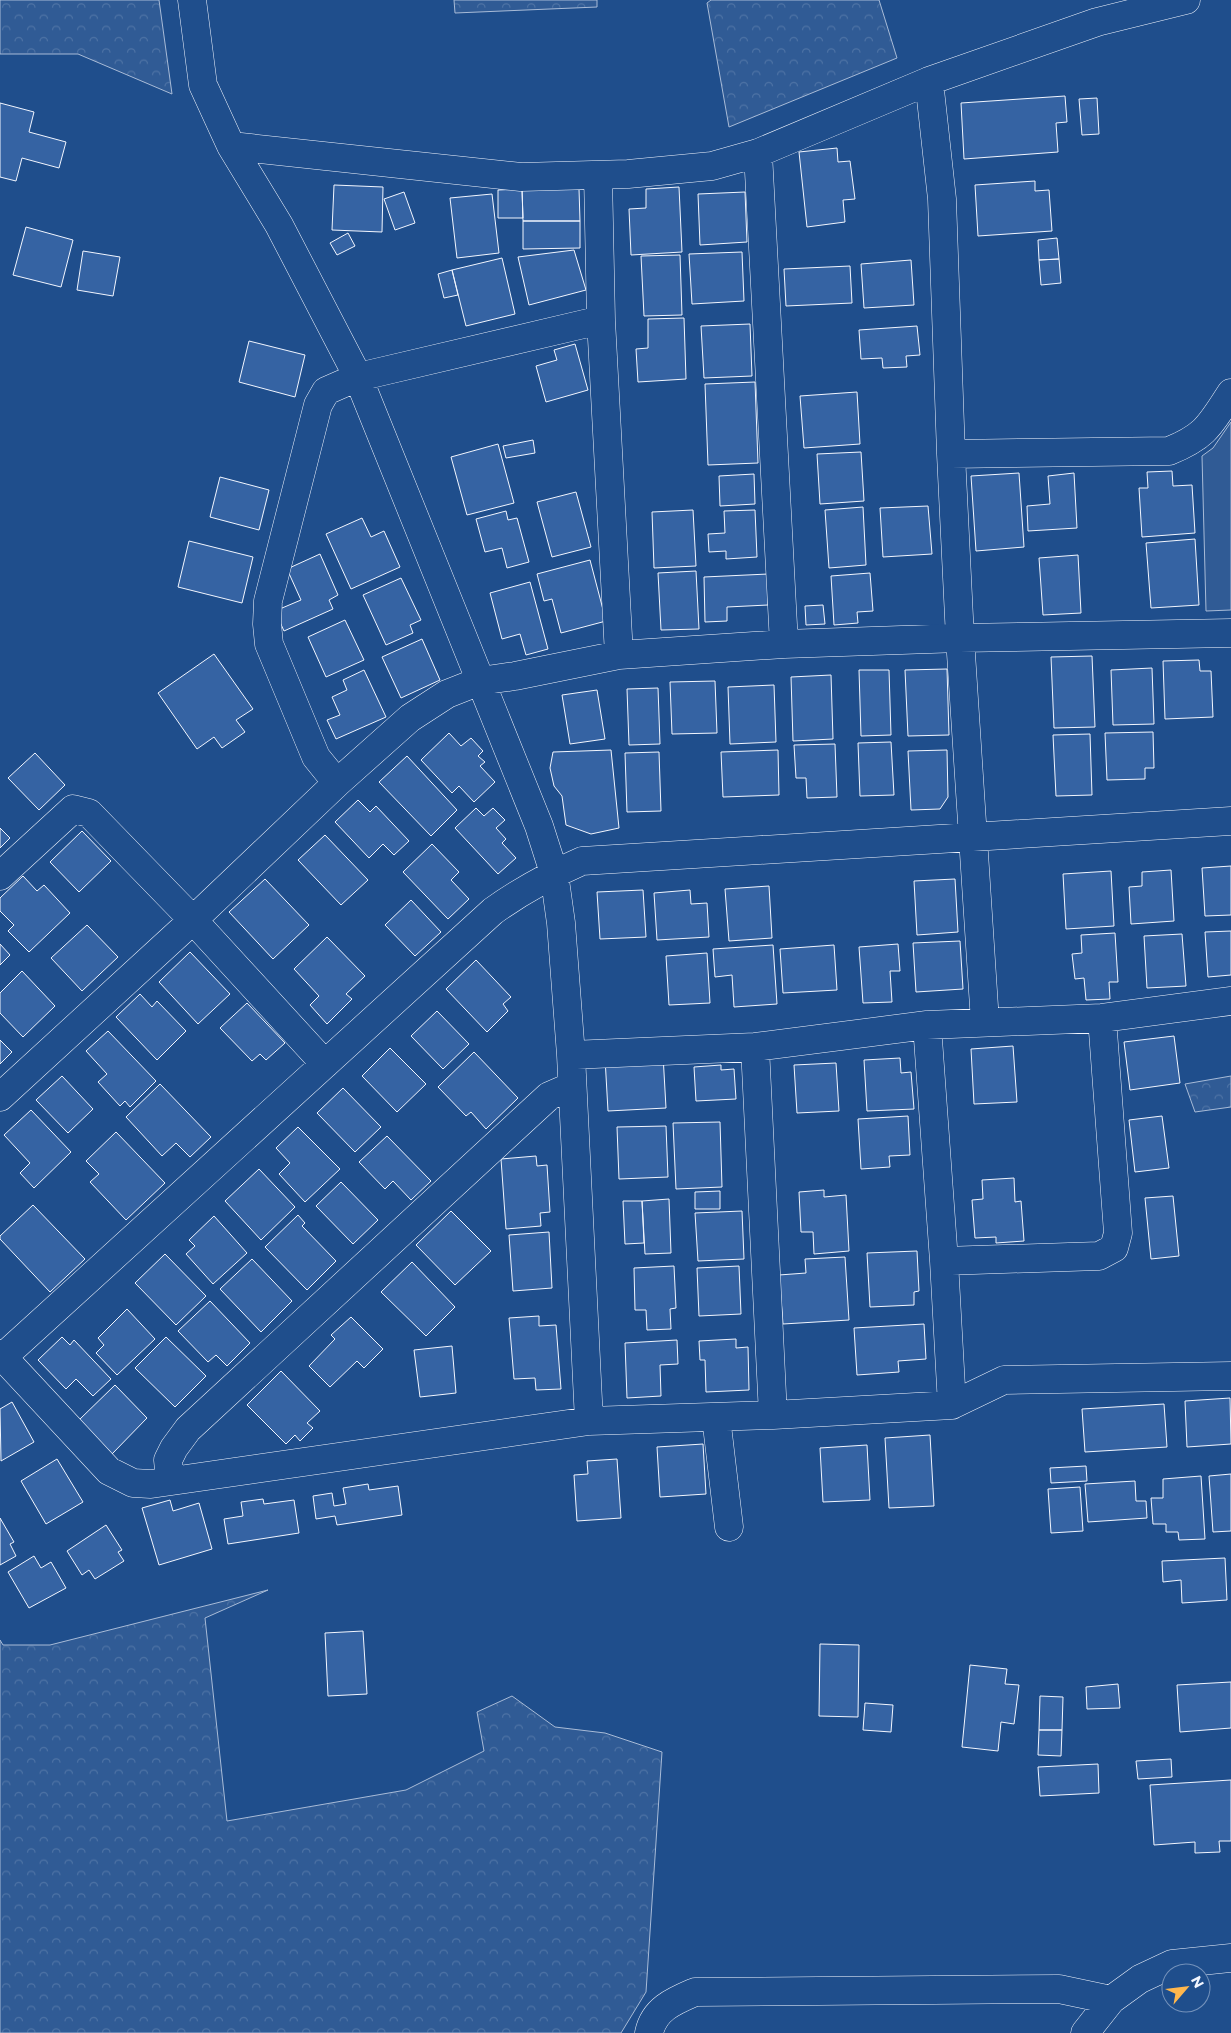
<svg xmlns="http://www.w3.org/2000/svg" width="1231" height="2033" viewBox="0 0 1231 2033" font-family="Montserrat,sans-serif">
<style>
.green{fill:#305b95;stroke:#a8bbd7}
.forest{fill:url(#forest-crowns);stroke:#a8bbd7}
.building{fill:#3563a3;stroke:#f2f6ff}
.lines{fill:none;stroke-linecap:round;stroke-linejoin:round}
.minor-casing{stroke:#f2f6ff;stroke-width:29}
.minor{stroke:#1f4e8c;stroke-width:28}
</style>
<defs>
<pattern id="forest-crowns" width="20" height="18" patternUnits="userSpaceOnUse" patternTransform="scale(1.25)"><rect width="20" height="18" fill="#305b95"/><path d="M2 6a3 3 0 1 1 6 0M12 15a3 3 0 1 1 6 0" fill="none" stroke="#4e73a5"/></pattern>
</defs>
<rect width="100%" height="100%" fill="#1f4e8c"/>
<path class="green" d="M 1231,422 L 1231,610 L 1206,611 L 1202,456 L 1213,448 Z"/>
<path class="forest" d="M 0,0 L 159,0 L 172,94 L 78,54 L 0,54 Z
M 454,0 L 597,0 L 597,7 L 455,13 Z
M 711,0 L 879,0 L 897,58 L 729,127 L 707,3 Z
M 1231,1076 L 1231,1107 L 1195,1112 L 1185,1084 Z
M 268,1590 L 205,1618 L 227,1821 L 406,1790 L 484,1751 L 477,1712 L 512,1696 L 555,1727 L 605,1733 L 662,1752 L 646,1992 L 621,2033 L 0,2033 L 0,1640 L 3,1645 L 50,1645 Z"/>
<path class="building" d="M 1065,96 L 1067,122 L 1056,123 L 1058,152 L 964,159 L 961,103 Z
M 1097,98 L 1099,134 L 1082,135 L 1079,99 Z
M 0,103 L 34,112 L 29,132 L 66,142 L 59,168 L 22,158 L 16,181 L 0,177 Z
M 837,148 L 838,162 L 850,161 L 855,199 L 843,200 L 845,222 L 807,227 L 799,152 Z
M 1035,181 L 1035,191 L 1049,190 L 1052,231 L 978,236 L 975,185 Z
M 334,185 L 383,187 L 382,232 L 332,230 Z
M 679,187 L 682,252 L 631,255 L 629,209 L 646,208 L 646,189 Z
M 522,189 L 579,189 L 580,221 L 523,221 Z
M 522,189 L 523,218 L 498,218 L 498,190 Z
M 404,192 L 415,223 L 395,230 L 384,199 Z
M 745,192 L 747,242 L 700,245 L 698,194 Z
M 492,194 L 499,253 L 457,258 L 450,198 Z
M 523,221 L 580,221 L 580,248 L 523,249 Z
M 26,227 L 73,240 L 61,287 L 13,275 Z
M 348,233 L 355,246 L 337,255 L 330,243 Z
M 1057,238 L 1059,259 L 1039,260 L 1038,240 Z
M 574,250 L 586,290 L 529,305 L 518,257 Z
M 83,251 L 120,257 L 113,296 L 77,290 Z
M 742,252 L 744,301 L 692,304 L 689,254 Z
M 680,255 L 682,315 L 644,316 L 641,256 Z
M 502,258 L 515,314 L 466,326 L 452,270 Z
M 1059,259 L 1061,283 L 1041,285 L 1039,260 Z
M 911,260 L 914,305 L 864,308 L 861,264 Z
M 850,266 L 852,303 L 786,306 L 784,269 Z
M 452,270 L 458,295 L 444,298 L 438,274 Z
M 684,318 L 686,379 L 638,382 L 636,349 L 648,348 L 648,319 Z
M 750,324 L 752,376 L 704,378 L 701,326 Z
M 917,326 L 920,355 L 906,356 L 907,367 L 883,368 L 882,358 L 861,359 L 859,330 Z
M 249,341 L 305,355 L 295,397 L 239,382 Z
M 575,344 L 588,390 L 546,402 L 536,366 L 557,360 L 554,350 Z
M 755,382 L 758,463 L 708,465 L 705,384 Z
M 857,392 L 860,444 L 804,448 L 800,396 Z
M 533,440 L 535,453 L 506,458 L 503,446 Z
M 498,444 L 514,503 L 467,515 L 451,457 Z
M 861,452 L 864,501 L 820,504 L 817,454 Z
M 1172,471 L 1173,486 L 1192,485 L 1195,533 L 1142,537 L 1139,488 L 1148,488 L 1147,472 Z
M 1019,473 L 1024,547 L 976,551 L 971,476 Z
M 1074,473 L 1077,528 L 1028,531 L 1027,506 L 1050,504 L 1048,476 Z
M 754,474 L 755,504 L 720,506 L 719,476 Z
M 220,477 L 269,490 L 259,530 L 210,517 Z
M 576,492 L 591,547 L 552,557 L 537,502 Z
M 928,506 L 932,554 L 883,557 L 880,508 Z
M 863,507 L 866,565 L 829,568 L 825,510 Z
M 693,510 L 696,566 L 654,568 L 652,512 Z
M 755,510 L 757,557 L 726,559 L 726,551 L 709,552 L 708,534 L 725,533 L 724,511 Z
M 506,511 L 508,520 L 517,518 L 529,562 L 507,568 L 502,548 L 485,552 L 476,519 Z
M 362,518 L 371,537 L 384,531 L 400,567 L 351,589 L 326,534 Z
M 1195,539 L 1199,605 L 1151,608 L 1146,543 Z
M 189,541 L 253,557 L 242,603 L 178,587 Z
M 320,554 L 338,595 L 329,600 L 333,609 L 284,631 L 275,611 L 301,600 L 287,569 Z
M 1078,555 L 1081,613 L 1043,615 L 1039,558 Z
M 590,560 L 606,621 L 561,633 L 552,599 L 544,601 L 537,574 Z
M 696,571 L 699,629 L 661,630 L 658,573 Z
M 870,573 L 873,611 L 857,612 L 858,623 L 834,625 L 831,576 Z
M 768,574 L 768,605 L 727,607 L 727,621 L 705,622 L 704,577 Z
M 401,578 L 421,620 L 410,625 L 413,633 L 386,645 L 363,595 Z
M 530,582 L 548,649 L 526,655 L 520,634 L 502,639 L 490,593 Z
M 823,605 L 825,624 L 806,625 L 805,606 Z
M 345,620 L 364,660 L 326,677 L 308,637 Z
M 422,639 L 440,680 L 401,698 L 382,657 Z
M 214,654 L 253,709 L 236,720 L 245,732 L 222,748 L 214,737 L 197,749 L 158,693 Z
M 1092,656 L 1095,727 L 1054,728 L 1051,657 Z
M 1199,660 L 1200,671 L 1211,671 L 1213,717 L 1165,719 L 1163,661 Z
M 1152,668 L 1154,724 L 1113,725 L 1111,670 Z
M 947,669 L 949,735 L 908,736 L 905,670 Z
M 364,670 L 386,717 L 336,739 L 327,720 L 340,715 L 332,697 L 347,690 L 343,680 Z
M 859,670 L 889,670 L 891,735 L 861,736 Z
M 831,675 L 833,739 L 793,741 L 791,677 Z
M 715,681 L 717,733 L 672,734 L 670,682 Z
M 774,685 L 776,742 L 730,744 L 728,687 Z
M 658,688 L 660,744 L 629,745 L 627,689 Z
M 597,690 L 605,739 L 570,744 L 562,695 Z
M 1153,732 L 1154,768 L 1145,768 L 1145,779 L 1107,780 L 1105,733 Z
M 449,733 L 461,746 L 471,738 L 483,751 L 478,756 L 485,762 L 480,766 L 495,782 L 474,802 L 459,786 L 452,793 L 421,760 Z
M 1090,734 L 1092,795 L 1056,796 L 1053,735 Z
M 891,742 L 894,795 L 860,796 L 858,743 Z
M 835,744 L 837,797 L 807,798 L 806,778 L 796,778 L 794,745 Z
M 611,750 L 619,828 L 591,834 L 566,825 L 562,796 L 554,786 L 550,768 L 553,752 Z
M 778,750 L 779,795 L 723,797 L 721,752 Z
M 947,750 L 948,797 L 940,809 L 911,810 L 908,751 Z
M 659,752 L 661,811 L 627,812 L 625,753 Z
M 35,753 L 65,785 L 39,810 L 8,778 Z
M 407,756 L 457,810 L 431,836 L 379,782 Z
M 358,800 L 370,812 L 376,806 L 409,841 L 394,855 L 383,844 L 369,858 L 335,822 Z
M 476,808 L 484,816 L 493,808 L 505,820 L 496,828 L 506,839 L 502,843 L 516,858 L 498,874 L 455,828 Z
M 0,828 L 10,838 L 0,848 Z
M 82,831 L 111,861 L 79,892 L 50,862 Z
M 325,835 L 368,880 L 341,905 L 298,860 Z
M 432,844 L 459,872 L 451,880 L 469,899 L 448,919 L 403,872 Z
M 1231,866 L 1231,915 L 1205,916 L 1202,868 Z
M 1171,870 L 1174,921 L 1131,924 L 1129,887 L 1142,886 L 1142,872 Z
M 1111,871 L 1114,926 L 1066,929 L 1063,874 Z
M 23,876 L 37,891 L 44,885 L 70,913 L 29,952 L 8,931 L 14,925 L 0,911 L 0,898 Z
M 265,879 L 309,925 L 273,959 L 229,912 Z
M 955,879 L 958,932 L 917,935 L 914,881 Z
M 769,886 L 772,938 L 729,941 L 725,889 Z
M 643,890 L 646,937 L 600,939 L 597,892 Z
M 690,890 L 691,904 L 707,903 L 709,937 L 657,940 L 654,893 Z
M 411,900 L 441,932 L 415,956 L 385,925 Z
M 87,925 L 118,957 L 82,991 L 51,958 Z
M 1231,931 L 1231,975 L 1208,977 L 1205,932 Z
M 1115,933 L 1118,982 L 1109,982 L 1110,999 L 1086,1000 L 1084,978 L 1075,979 L 1072,954 L 1082,953 L 1081,935 Z
M 1182,934 L 1186,986 L 1147,988 L 1144,936 Z
M 327,937 L 365,976 L 346,994 L 352,999 L 327,1024 L 310,1005 L 319,996 L 294,969 Z
M 960,941 L 963,989 L 916,992 L 913,943 Z
M 0,944 L 10,955 L 0,965 Z
M 898,944 L 900,971 L 890,971 L 892,1002 L 863,1003 L 859,947 Z
M 773,945 L 777,1004 L 734,1007 L 732,975 L 715,977 L 713,949 Z
M 834,945 L 837,990 L 783,993 L 780,949 Z
M 190,952 L 230,994 L 198,1024 L 159,982 Z
M 707,953 L 710,1003 L 669,1005 L 666,956 Z
M 476,960 L 511,997 L 503,1004 L 508,1011 L 487,1032 L 446,989 Z
M 22,971 L 55,1006 L 23,1037 L 0,1013 L 0,993 Z
M 140,994 L 152,1007 L 157,1001 L 186,1031 L 157,1060 L 116,1017 Z
M 247,1003 L 285,1043 L 266,1060 L 260,1054 L 252,1061 L 220,1028 Z
M 437,1011 L 469,1044 L 443,1069 L 411,1036 Z
M 108,1031 L 156,1081 L 130,1107 L 125,1101 L 120,1106 L 98,1082 L 107,1074 L 86,1051 Z
M 1174,1036 L 1180,1083 L 1130,1090 L 1124,1042 Z
M 0,1040 L 12,1052 L 0,1064 Z
M 1013,1046 L 1017,1102 L 974,1104 L 971,1049 Z
M 390,1048 L 426,1084 L 397,1112 L 362,1076 Z
M 474,1052 L 518,1098 L 486,1129 L 471,1112 L 466,1116 L 438,1087 Z
M 663,1055 L 666,1108 L 608,1111 L 605,1058 Z
M 900,1058 L 901,1073 L 911,1072 L 914,1109 L 867,1111 L 864,1060 Z
M 836,1063 L 839,1111 L 797,1113 L 794,1065 Z
M 721,1065 L 721,1070 L 734,1069 L 736,1099 L 696,1101 L 694,1067 Z
M 62,1076 L 93,1109 L 68,1133 L 36,1100 Z
M 160,1084 L 211,1137 L 190,1157 L 176,1143 L 162,1156 L 126,1117 Z
M 343,1088 L 381,1127 L 355,1152 L 317,1113 Z
M 31,1110 L 71,1152 L 34,1188 L 20,1173 L 30,1163 L 4,1135 Z
M 908,1116 L 910,1155 L 889,1156 L 890,1167 L 861,1169 L 858,1119 Z
M 1162,1116 L 1169,1168 L 1135,1172 L 1129,1120 Z
M 720,1122 L 722,1187 L 676,1189 L 673,1123 Z
M 666,1126 L 668,1177 L 619,1179 L 617,1127 Z
M 298,1127 L 340,1169 L 305,1202 L 279,1174 L 290,1163 L 276,1148 Z
M 116,1132 L 165,1183 L 126,1220 L 90,1182 L 99,1174 L 86,1161 Z
M 387,1136 L 431,1181 L 411,1200 L 393,1181 L 385,1189 L 359,1162 Z
M 536,1156 L 537,1166 L 547,1165 L 550,1212 L 540,1213 L 541,1226 L 506,1229 L 501,1159 Z
M 259,1169 L 295,1207 L 261,1240 L 225,1201 Z
M 1014,1178 L 1015,1202 L 1021,1201 L 1024,1241 L 996,1243 L 996,1237 L 975,1238 L 972,1200 L 983,1199 L 982,1180 Z
M 341,1182 L 378,1220 L 353,1244 L 316,1206 Z
M 824,1190 L 824,1197 L 846,1195 L 849,1251 L 814,1254 L 813,1232 L 801,1232 L 799,1192 Z
M 720,1191 L 720,1209 L 695,1209 L 695,1192 Z
M 1173,1196 L 1179,1256 L 1151,1259 L 1145,1198 Z
M 669,1199 L 671,1253 L 645,1254 L 642,1201 Z
M 623,1201 L 642,1201 L 644,1243 L 625,1244 Z
M 33,1205 L 85,1259 L 50,1292 L 0,1239 L 0,1236 Z
M 451,1211 L 491,1251 L 455,1285 L 416,1245 Z
M 742,1211 L 744,1259 L 698,1261 L 695,1213 Z
M 298,1215 L 305,1223 L 302,1226 L 336,1261 L 307,1290 L 265,1247 Z
M 214,1216 L 247,1253 L 213,1284 L 186,1254 L 195,1246 L 189,1240 Z
M 549,1232 L 552,1288 L 513,1291 L 509,1235 Z
M 917,1251 L 919,1291 L 914,1292 L 914,1305 L 870,1307 L 867,1253 Z
M 165,1254 L 206,1296 L 176,1325 L 135,1283 Z
M 845,1257 L 849,1320 L 783,1324 L 779,1275 L 806,1273 L 805,1259 Z
M 252,1259 L 292,1301 L 261,1332 L 220,1289 Z
M 412,1262 L 455,1307 L 426,1336 L 381,1292 Z
M 674,1266 L 676,1308 L 670,1309 L 671,1329 L 647,1330 L 646,1310 L 635,1310 L 634,1268 Z
M 739,1266 L 741,1314 L 699,1316 L 697,1268 Z
M 210,1301 L 250,1343 L 227,1366 L 216,1355 L 208,1362 L 178,1331 Z
M 127,1309 L 155,1339 L 117,1375 L 96,1353 L 104,1345 L 98,1338 Z
M 539,1316 L 539,1326 L 556,1325 L 561,1389 L 536,1390 L 535,1378 L 514,1379 L 509,1318 Z
M 351,1317 L 383,1349 L 364,1368 L 357,1361 L 330,1387 L 309,1366 L 335,1339 L 331,1335 Z
M 924,1324 L 926,1359 L 898,1361 L 899,1372 L 857,1375 L 854,1328 Z
M 62,1337 L 70,1345 L 74,1340 L 111,1379 L 93,1396 L 76,1379 L 66,1389 L 38,1360 Z
M 166,1337 L 206,1376 L 175,1407 L 135,1368 Z
M 736,1339 L 736,1348 L 748,1347 L 749,1390 L 706,1392 L 705,1360 L 700,1360 L 699,1341 Z
M 677,1340 L 678,1364 L 660,1365 L 661,1396 L 627,1398 L 625,1343 Z
M 452,1346 L 456,1393 L 420,1397 L 414,1350 Z
M 281,1371 L 320,1411 L 307,1423 L 313,1428 L 300,1441 L 295,1435 L 286,1444 L 247,1405 Z
M 115,1385 L 147,1418 L 112,1454 L 79,1420 Z
M 1230,1398 L 1231,1444 L 1187,1447 L 1185,1401 Z
M 12,1402 L 34,1442 L 1,1461 L 0,1409 Z
M 1164,1404 L 1167,1447 L 1085,1452 L 1082,1409 Z
M 930,1435 L 934,1506 L 889,1508 L 885,1438 Z
M 703,1444 L 706,1494 L 660,1497 L 657,1447 Z
M 867,1445 L 870,1500 L 823,1502 L 820,1448 Z
M 57,1459 L 83,1502 L 46,1524 L 21,1481 Z
M 617,1459 L 621,1518 L 577,1521 L 574,1475 L 588,1474 L 587,1461 Z
M 1086,1466 L 1087,1481 L 1051,1483 L 1050,1468 Z
M 1231,1474 L 1231,1531 L 1213,1532 L 1209,1476 Z
M 1201,1476 L 1205,1539 L 1179,1540 L 1178,1532 L 1166,1532 L 1166,1524 L 1153,1524 L 1151,1498 L 1163,1498 L 1163,1479 Z
M 1135,1481 L 1136,1501 L 1146,1501 L 1147,1518 L 1088,1522 L 1085,1484 Z
M 368,1484 L 369,1490 L 398,1486 L 402,1515 L 337,1525 L 335,1516 L 316,1519 L 313,1496 L 332,1493 L 334,1506 L 346,1504 L 343,1488 Z
M 1080,1487 L 1083,1531 L 1051,1533 L 1048,1489 Z
M 263,1499 L 264,1504 L 294,1500 L 299,1533 L 228,1544 L 224,1519 L 243,1516 L 241,1502 Z
M 170,1500 L 173,1511 L 199,1503 L 212,1549 L 159,1565 L 142,1508 Z
M 0,1518 L 14,1542 L 10,1544 L 16,1556 L 0,1565 Z
M 106,1525 L 122,1550 L 118,1552 L 124,1561 L 95,1579 L 89,1570 L 82,1575 L 67,1551 Z
M 34,1556 L 41,1568 L 51,1562 L 66,1588 L 29,1608 L 8,1572 Z
M 1225,1558 L 1227,1600 L 1182,1603 L 1181,1580 L 1163,1582 L 1162,1561 Z
M 363,1631 L 367,1694 L 328,1696 L 325,1633 Z
M 820,1644 L 859,1645 L 858,1717 L 819,1716 Z
M 970,1665 L 1007,1669 L 1005,1684 L 1019,1685 L 1014,1724 L 1001,1722 L 998,1751 L 962,1747 Z
M 1231,1682 L 1231,1728 L 1180,1732 L 1177,1685 Z
M 1118,1684 L 1120,1708 L 1087,1709 L 1086,1687 Z
M 1040,1696 L 1063,1697 L 1062,1730 L 1039,1730 Z
M 865,1703 L 893,1705 L 891,1732 L 863,1730 Z
M 1039,1730 L 1062,1730 L 1061,1756 L 1038,1755 Z
M 1171,1759 L 1172,1777 L 1138,1779 L 1136,1761 Z
M 1098,1764 L 1099,1793 L 1040,1796 L 1038,1767 Z
M 1231,1780 L 1231,1841 L 1219,1841 L 1220,1852 L 1195,1853 L 1195,1842 L 1154,1845 L 1150,1785 Z"/>
<g class="lines">
<g class="minor-casing">
<path id="minor" d="M 192,0 L 203,85 L 231,146 L 279,225 L 358,377 L 539,826 L 554,873 L 561,923 L 571,1055 L 589,1421
M 929,81 L 942,199 L 951,454 L 960,638 L 985,1022
M 231,146 L 521,177 L 628,174 L 712,166 L 758,153 L 929,81 L 1097,22 L 1186,0
M 758,153 L 784,644
M 598,175 L 601,320 L 619,655
M 951,454 L 1169,451 C 1206,436 1210,425 1231,393
M 337,783 L 316,757 L 269,644 L 267,624 L 268,601 L 318,405 L 326,391 L 358,377 L 601,320
M 0,876 L 73,809 L 89,813 L 193,920 L 325,1064
M 927,1025 L 944,1261 L 952,1405
M 755,1047 L 773,1415
M 571,1055 L 755,1047 L 927,1025 L 1102,1018 L 1231,1001
M 0,1097 L 193,920 L 337,783 L 410,718 L 447,694 L 480,681 L 515,676 L 619,655 L 784,644 L 960,638 L 1231,633
M 944,1261 L 1099,1256 L 1114,1248 L 1118,1233 L 1102,1018
M 0,1354 L 109,1471 L 133,1483 L 151,1484 L 589,1421 L 773,1415 L 952,1405 L 1004,1380 L 1231,1376
M 3,1357 L 493,911 C 521,891 550,875 582,861 L 1231,821
M 716,1417 L 729,1527
M 170,1481 L 168,1460 L 174,1448 L 188,1429 L 549,1096 L 572,1086
M 649,2033 C 654,2009 674,2001 695,1992 L 1059,1989 L 1111,2000
M 1085,2033 L 1111,2000 L 1140,1979 L 1172,1964 L 1231,1958"/>
</g>
<use href="#minor" class="minor"/>
</g>
<g transform="translate(1186 1988) rotate(62)"><circle r="24" fill="#1f4e8c" stroke="#7391ba"/>
<path d="M0-4L9 19L0 12L-9 19Z" fill="#ffb74d"/>
<text y="-8" font-size="14" font-weight="bold" text-anchor="middle" fill="#f2f6ff">N</text>
</g>
</svg>
